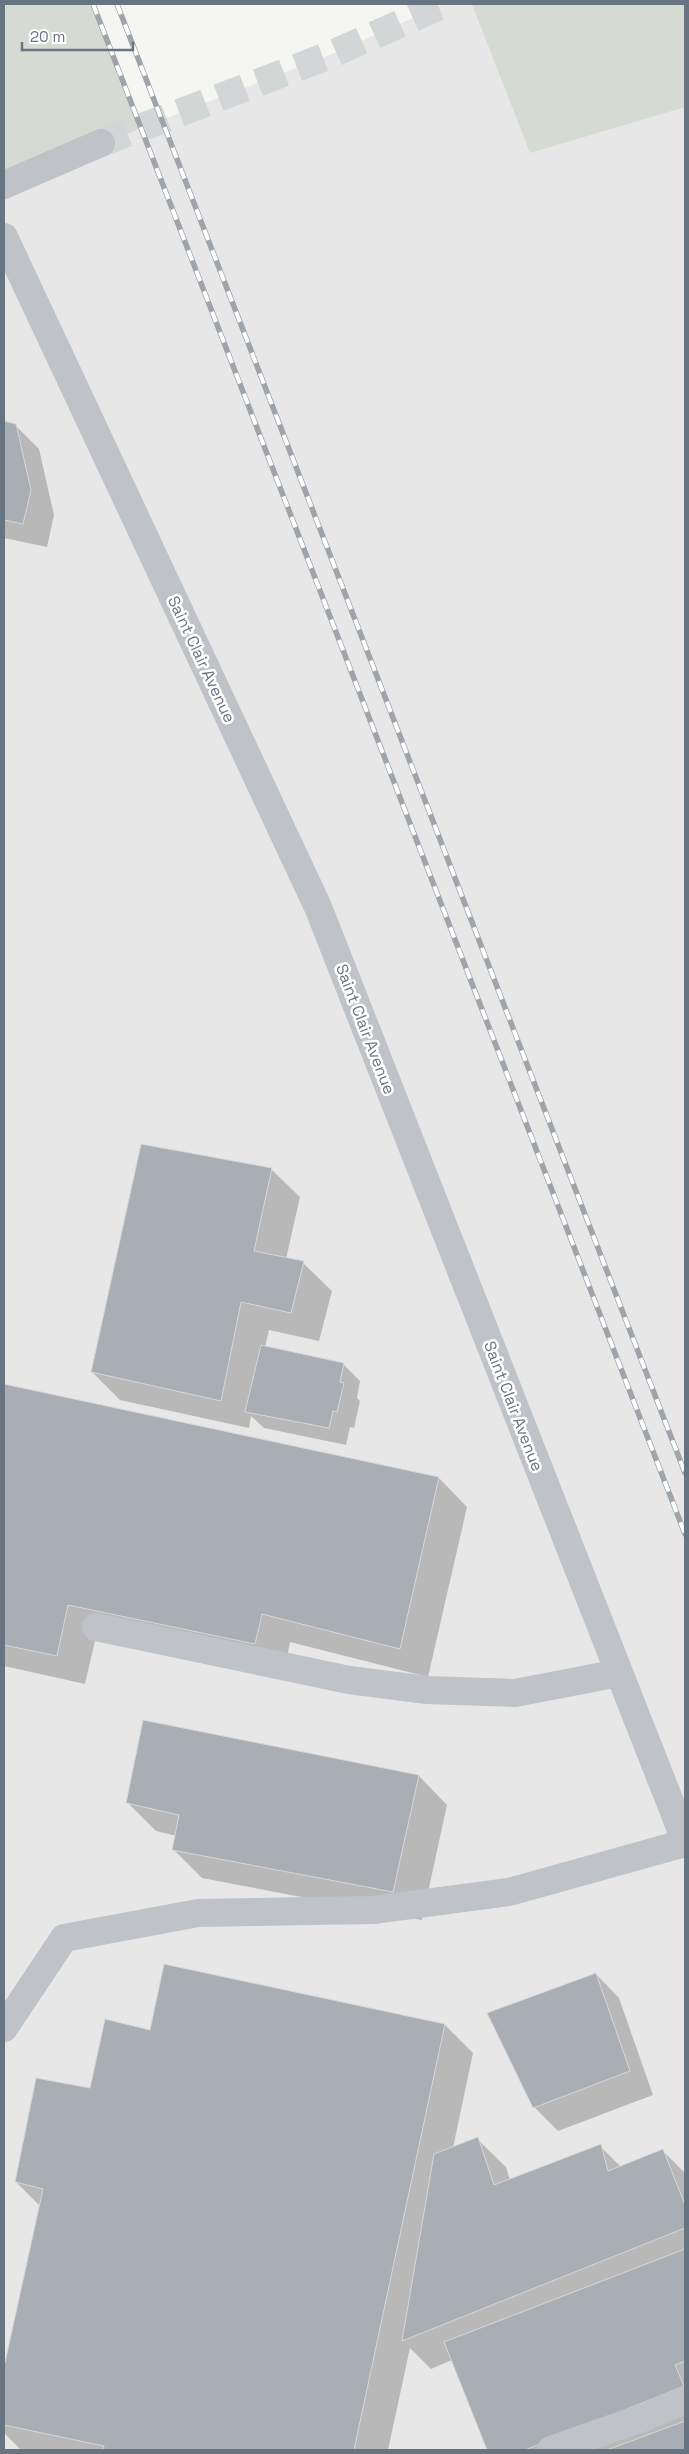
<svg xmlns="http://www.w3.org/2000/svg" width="689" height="2454" viewBox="0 0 689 2454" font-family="'Space Grotesk',sans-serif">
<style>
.built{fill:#e6e7e6}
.green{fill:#d5dad2}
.shadow{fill:#0003}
.building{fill:#a8aeb4;stroke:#d7d7d5}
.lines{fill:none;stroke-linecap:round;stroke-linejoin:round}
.minor-tunnel{stroke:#d2d6d6;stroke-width:28;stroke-dasharray:28 14;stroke-linecap:butt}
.minor{stroke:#bfc2c6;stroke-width:28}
.rail-casing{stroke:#9fa4aa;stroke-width:5.5}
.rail{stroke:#fff;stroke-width:4;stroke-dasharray:11;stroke-linecap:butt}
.labels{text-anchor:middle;stroke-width:5;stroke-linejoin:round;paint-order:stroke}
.street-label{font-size:16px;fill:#677481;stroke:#fff}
</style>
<rect width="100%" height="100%" fill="#f5f6f2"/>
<path class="built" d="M 444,4 L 685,4 L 685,2450 L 4,2450 L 4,185 L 101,143 L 330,55 Z"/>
<path class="green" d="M 4,4 L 93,4 L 141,128 L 4,185 Z
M 472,4 L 685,4 L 685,107 L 530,153 Z"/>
<path class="shadow" d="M 4,423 L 15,425 L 39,449 L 54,515 L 47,547 L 4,538 Z
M 271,1169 L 300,1197 L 286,1259 L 303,1263 L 332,1291 L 319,1341 L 269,1330 L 265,1347 L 343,1364 L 360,1381 L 357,1398 L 360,1401 L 354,1428 L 350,1427 L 346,1445 L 264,1428 L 251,1416 L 249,1428 L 120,1400 L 92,1372 Z
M 4,1386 L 439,1478 L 467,1507 L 428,1677 L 290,1642 L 284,1672 L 97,1632 L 85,1684 L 4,1666 Z
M 419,1776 L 447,1805 L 422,1920 L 202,1878 L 174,1850 L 177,1836 L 156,1831 L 127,1802 Z
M 596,1974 L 619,1998 L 653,2095 L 558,2131 L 534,2107 Z
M 445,2025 L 473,2053 L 453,2148 L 477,2139 L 506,2167 L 510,2180 L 600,2146 L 621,2167 L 663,2151 L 685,2173 L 685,2450 L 488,2450 L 452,2360 L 431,2369 L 410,2348 L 388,2450 L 21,2450 L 4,2433 L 4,2373 L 40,2206 L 16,2182 L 91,2089 L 151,2032 Z"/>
<path class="building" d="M 4,421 L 16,424 L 31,490 L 23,524 L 4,520 Z
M 141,1144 L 272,1168 L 254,1251 L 304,1261 L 291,1313 L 241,1302 L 221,1401 L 91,1372 Z
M 261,1345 L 344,1363 L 340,1382 L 344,1383 L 337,1412 L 333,1411 L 329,1428 L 245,1412 Z
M 4,1384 L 439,1477 L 400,1649 L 262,1614 L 255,1644 L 68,1605 L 57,1656 L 4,1645 Z
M 143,1720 L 419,1775 L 393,1892 L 172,1850 L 179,1815 L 126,1803 Z
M 164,1964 L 445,2024 L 354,2450 L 103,2450 L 104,2446 L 4,2425 L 4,2367 L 43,2189 L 15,2182 L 36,2078 L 90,2088 L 105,2019 L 150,2030 Z
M 596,1973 L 630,2071 L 533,2108 L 487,2013 Z
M 478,2137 L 494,2185 L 601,2144 L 608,2171 L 663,2149 L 685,2205 L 685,2228 L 402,2341 L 434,2154 Z
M 685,2249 L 685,2361 L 675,2365 L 684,2386 L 525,2450 L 487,2450 L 444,2342 Z
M 685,2421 L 685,2450 L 607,2450 Z"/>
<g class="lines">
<path class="minor-tunnel" d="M 101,143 L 330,55 L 444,4"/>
<path class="minor" d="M 4,185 L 101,143
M 4,237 L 318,907 L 685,1840
M 96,1627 L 349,1680 L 427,1690 L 515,1693 L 619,1673
M 4,2028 L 64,1938 L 198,1913 L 373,1910 L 509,1892 L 685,1843
M 551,2450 L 642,2418 L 685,2400"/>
<g class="rail-casing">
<path id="rail" d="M 93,4 L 685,1534
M 117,4 L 685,1473"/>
</g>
<use href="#rail" class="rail"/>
</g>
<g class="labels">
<g class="street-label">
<text transform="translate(202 659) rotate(65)" y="6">Saint Clair Avenue</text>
<text transform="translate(366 1029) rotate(69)" y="6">Saint Clair Avenue</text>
<text transform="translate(514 1406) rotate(69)" y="6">Saint Clair Avenue</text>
</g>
</g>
<rect width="689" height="2454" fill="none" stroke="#677481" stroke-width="10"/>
<path d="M22 42v8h111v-8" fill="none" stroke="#677481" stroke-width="2.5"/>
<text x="30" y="42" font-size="15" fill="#677481" stroke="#ffffff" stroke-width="4" paint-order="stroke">20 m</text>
</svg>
